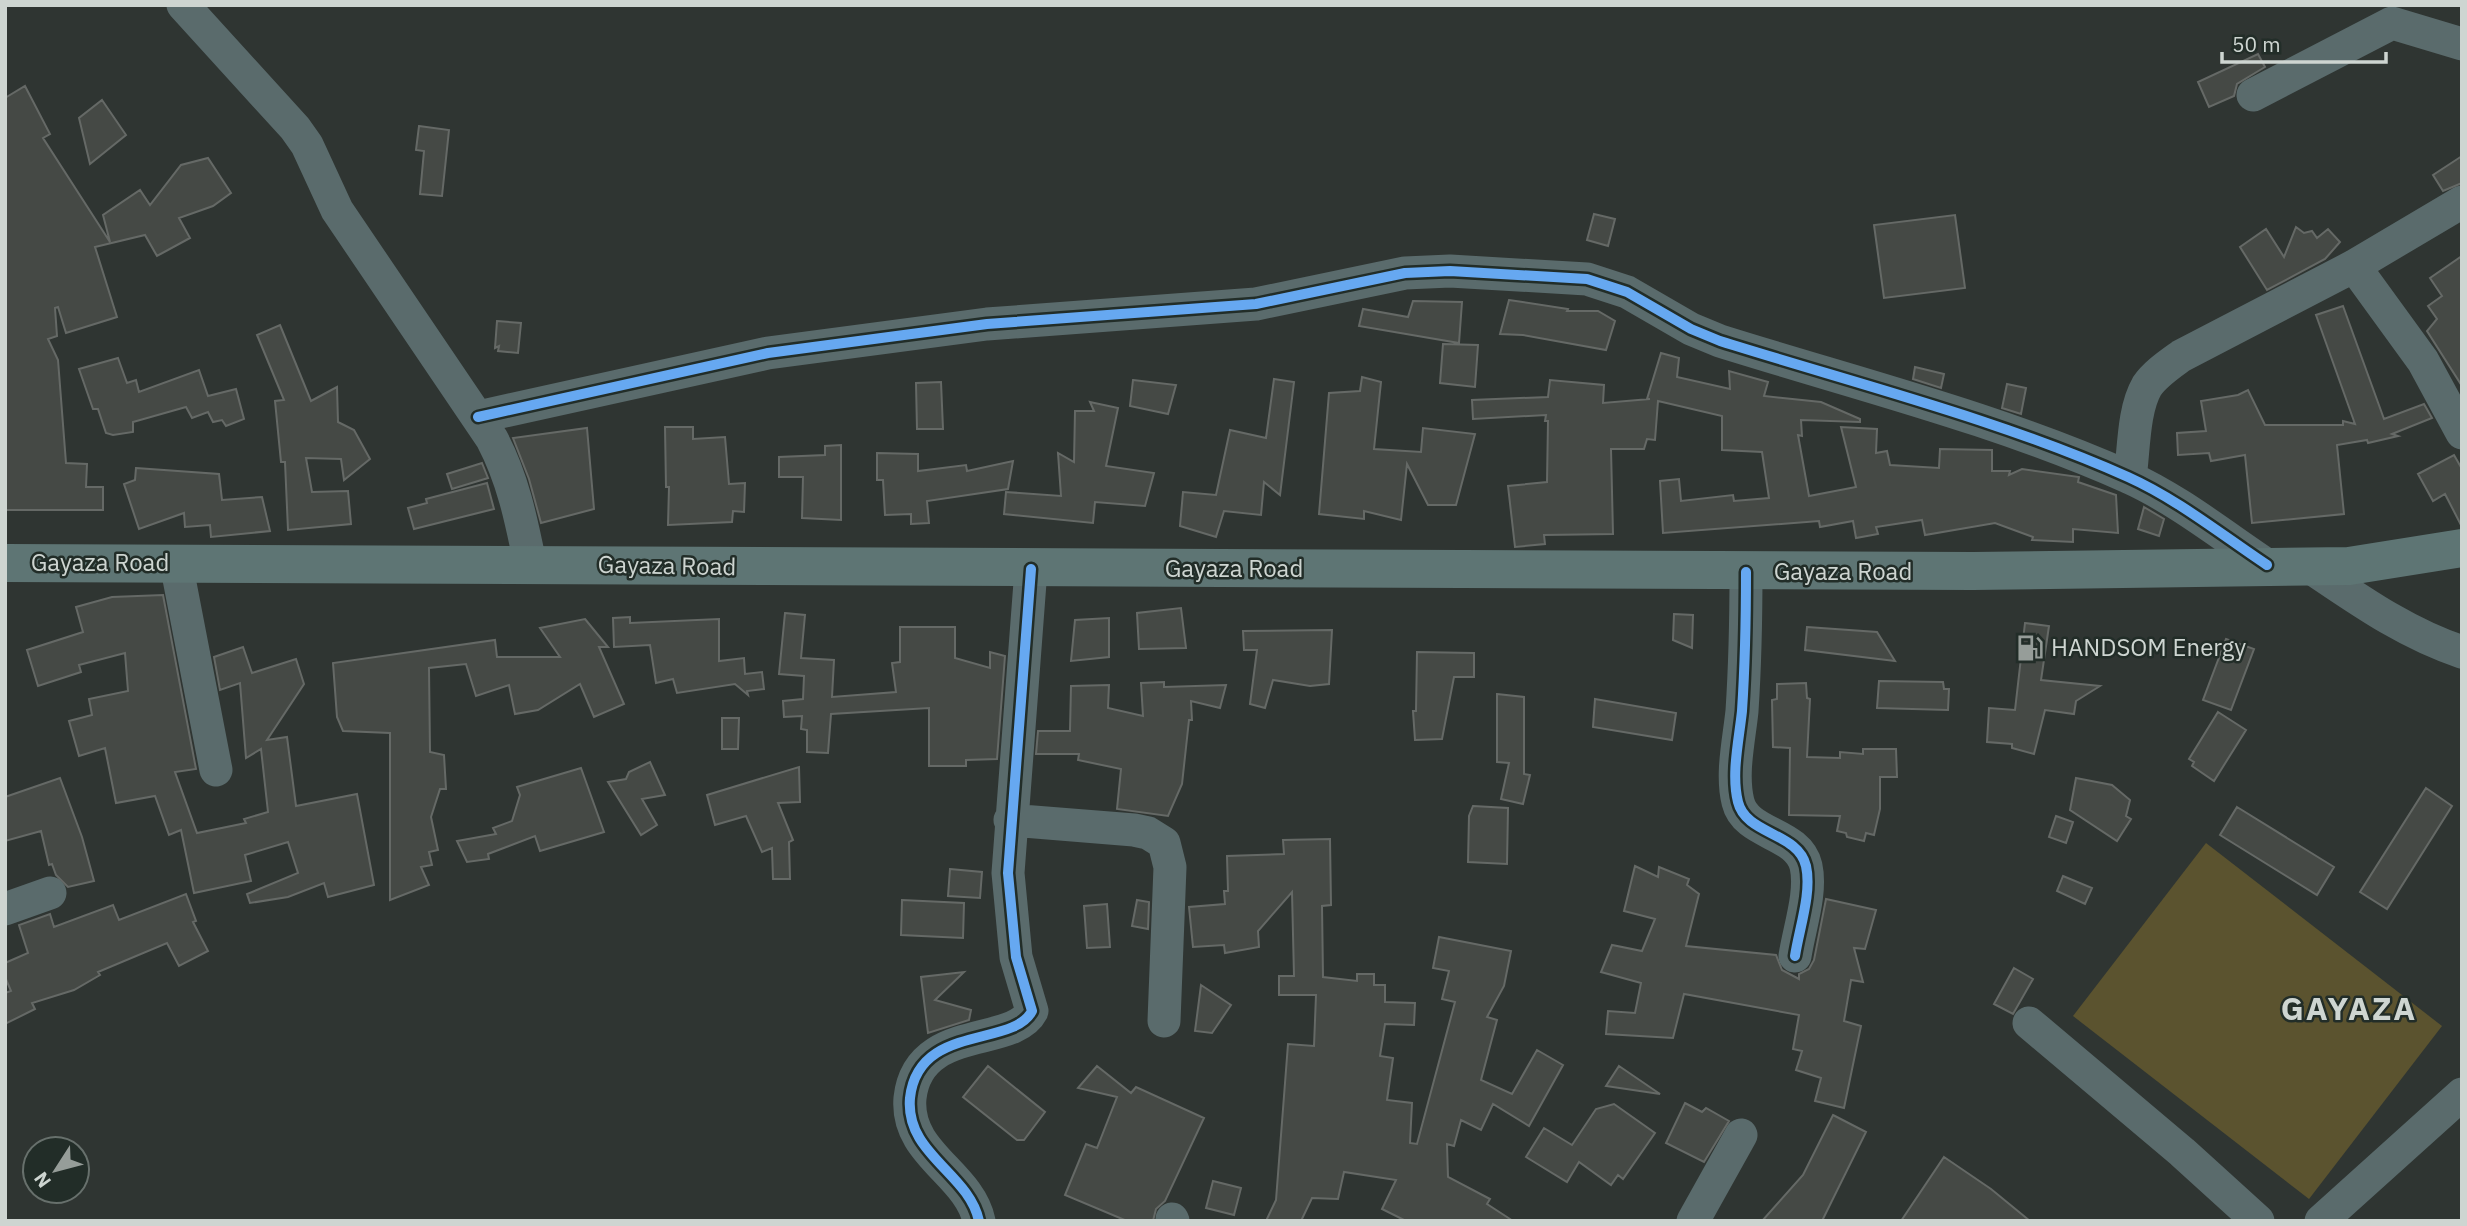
<svg xmlns="http://www.w3.org/2000/svg" width="2467" height="1226" viewBox="0 0 2467 1226" font-family="'IBM Plex Sans',sans-serif">
<style>
.green{fill:#5b532f}
.building{fill:#454945;stroke:#656966;stroke-width:2}
.lines{fill:none;stroke-linecap:round;stroke-linejoin:round}
.minor{stroke:#5a6b6c;stroke-width:33}
.major{stroke:#5e7574;stroke-width:38}
.cycleway-casing{stroke:#222d28;stroke-width:15}
.cycleway{stroke:#66a8f1;stroke-width:10}
.labels{text-anchor:middle;stroke-width:5;stroke-linejoin:round;paint-order:stroke}
.street-label{font-size:24px;fill:#ced5d1;stroke:#222d28}
.poi-label{font-size:24px;fill:#ced5d1;stroke:#222d28;text-anchor:start}
.district-label{font-size:32px;font-weight:bold;letter-spacing:2px;fill:#ced5d1;stroke:#222d28}
</style>
<rect width="100%" height="100%" fill="#2f3532"/>
<path class="green" d="M 2206,843 L 2442,1026 L 2309,1199 L 2073,1016 Z"/>
<path class="building" d="M 2258,54 L 2265,67 L 2237,84 L 2234,96 L 2209,107 L 2198,82 Z
M 25,86 L 50,134 L 43,138 L 110,242 L 103,215 L 140,190 L 150,205 L 181,165 L 208,158 L 231,193 L 213,206 L 179,218 L 190,238 L 157,256 L 145,235 L 95,247 L 117,317 L 66,333 L 58,307 L 55,308 L 57,336 L 48,339 L 58,360 L 66,463 L 87,464 L 86,487 L 103,487 L 103,510 L 5,510 L 5,98 Z
M 102,100 L 126,135 L 90,164 L 79,118 Z
M 419,126 L 449,130 L 442,196 L 420,194 L 424,151 L 416,150 Z
M 2462,156 L 2462,183 L 2443,191 L 2433,175 Z
M 1594,214 L 1615,219 L 1608,246 L 1587,240 Z
M 1955,215 L 1965,288 L 1884,298 L 1874,225 Z
M 2296,227 L 2304,233 L 2312,231 L 2317,238 L 2328,229 L 2340,242 L 2325,259 L 2267,290 L 2240,247 L 2266,229 L 2284,257 Z
M 2462,256 L 2462,386 L 2427,331 L 2437,319 L 2428,306 L 2442,296 L 2430,278 Z
M 1509,300 L 1568,309 L 1567,311 L 1598,311 L 1615,321 L 1606,350 L 1523,335 L 1500,334 Z
M 1413,301 L 1462,302 L 1459,343 L 1359,326 L 1363,309 L 1408,317 Z
M 2343,306 L 2384,419 L 2424,404 L 2432,418 L 2392,434 L 2398,436 L 2368,443 L 2367,440 L 2337,445 L 2344,514 L 2252,523 L 2245,455 L 2211,461 L 2209,453 L 2178,455 L 2177,433 L 2206,431 L 2201,401 L 2238,395 L 2248,390 L 2265,425 L 2343,425 L 2343,421 L 2355,424 L 2316,315 Z
M 497,321 L 521,323 L 518,353 L 498,351 L 499,346 L 495,348 Z
M 280,325 L 311,401 L 337,387 L 338,422 L 354,430 L 370,459 L 344,480 L 341,459 L 306,458 L 312,492 L 348,491 L 351,524 L 288,530 L 285,462 L 281,462 L 275,401 L 284,400 L 257,335 Z
M 1443,344 L 1478,345 L 1475,387 L 1440,383 Z
M 1661,353 L 1679,358 L 1677,377 L 1730,389 L 1729,371 L 1768,382 L 1764,396 L 1821,402 L 1860,419 L 1860,422 L 1801,420 L 1802,436 L 1798,435 L 1809,496 L 1856,487 L 1841,427 L 1877,429 L 1876,453 L 1887,451 L 1890,465 L 1939,468 L 1940,449 L 1992,450 L 1992,471 L 2010,471 L 2009,475 L 2022,469 L 2079,477 L 2078,482 L 2116,495 L 2118,533 L 2073,529 L 2073,542 L 2032,540 L 2033,537 L 1995,523 L 1925,535 L 1922,520 L 1876,527 L 1878,534 L 1856,538 L 1853,521 L 1820,527 L 1819,521 L 1663,533 L 1660,481 L 1679,479 L 1681,501 L 1733,495 L 1734,501 L 1769,498 L 1762,452 L 1722,450 L 1722,416 L 1658,401 L 1655,440 L 1647,439 L 1644,449 L 1611,449 L 1613,534 L 1544,535 L 1545,544 L 1515,547 L 1508,486 L 1547,482 L 1548,421 L 1545,421 L 1546,415 L 1473,419 L 1472,400 L 1548,397 L 1550,380 L 1604,385 L 1603,403 L 1650,399 L 1647,399 Z
M 118,358 L 127,383 L 136,380 L 139,392 L 199,370 L 208,396 L 236,389 L 244,419 L 226,426 L 222,420 L 213,422 L 208,412 L 192,418 L 186,407 L 133,422 L 133,432 L 113,435 L 106,433 L 98,409 L 93,409 L 79,369 Z
M 1915,367 L 1944,374 L 1941,388 L 1913,379 Z
M 1362,377 L 1381,382 L 1374,449 L 1421,452 L 1423,428 L 1475,434 L 1456,505 L 1428,505 L 1407,464 L 1401,520 L 1364,511 L 1364,519 L 1319,514 L 1329,393 L 1360,391 Z
M 1274,379 L 1294,382 L 1280,495 L 1264,482 L 1261,515 L 1224,511 L 1216,537 L 1180,526 L 1183,492 L 1216,495 L 1230,430 L 1266,438 Z
M 1133,380 L 1176,385 L 1168,414 L 1130,406 Z
M 941,382 L 943,429 L 917,429 L 916,383 Z
M 2007,384 L 2026,388 L 2021,414 L 2002,408 Z
M 1090,402 L 1118,408 L 1106,466 L 1154,473 L 1145,506 L 1095,502 L 1093,523 L 1004,514 L 1006,492 L 1061,496 L 1058,453 L 1074,462 L 1075,411 L 1094,411 Z
M 665,427 L 693,427 L 693,439 L 725,437 L 729,484 L 745,483 L 744,512 L 733,511 L 732,522 L 668,525 L 669,487 L 666,487 Z
M 587,428 L 594,509 L 541,523 L 529,479 L 513,438 Z
M 841,445 L 841,520 L 802,518 L 803,477 L 779,477 L 779,457 L 825,455 L 825,446 Z
M 877,453 L 918,454 L 918,471 L 966,465 L 967,471 L 1013,461 L 1008,489 L 927,501 L 929,523 L 911,524 L 911,514 L 885,515 L 883,480 L 877,480 Z
M 2454,455 L 2462,469 L 2462,527 L 2445,494 L 2433,501 L 2418,474 Z
M 482,463 L 488,478 L 452,489 L 447,474 Z
M 136,468 L 219,474 L 222,500 L 262,497 L 270,531 L 211,537 L 210,525 L 185,527 L 184,513 L 139,529 L 124,484 L 135,480 Z
M 487,483 L 494,509 L 414,529 L 408,508 L 427,503 L 426,499 Z
M 2144,507 L 2164,519 L 2159,536 L 2138,529 Z
M 163,595 L 196,769 L 175,772 L 197,833 L 246,823 L 244,819 L 268,812 L 261,749 L 246,758 L 240,683 L 220,690 L 214,657 L 243,647 L 252,673 L 296,659 L 304,684 L 267,740 L 287,737 L 296,806 L 357,794 L 374,885 L 328,897 L 324,883 L 288,897 L 250,903 L 247,894 L 298,873 L 288,842 L 245,855 L 251,881 L 194,893 L 181,830 L 169,835 L 155,796 L 116,803 L 105,748 L 79,756 L 69,721 L 92,715 L 89,699 L 128,691 L 125,653 L 79,665 L 81,672 L 38,686 L 27,650 L 83,632 L 76,607 L 112,597 Z
M 1181,608 L 1186,648 L 1139,649 L 1137,613 Z
M 785,613 L 805,615 L 801,658 L 834,660 L 832,697 L 896,692 L 892,663 L 900,662 L 900,627 L 955,627 L 955,658 L 990,668 L 990,652 L 1005,656 L 997,759 L 966,760 L 966,766 L 929,766 L 929,708 L 831,714 L 828,753 L 807,752 L 807,730 L 801,729 L 802,716 L 784,717 L 783,701 L 803,699 L 804,676 L 779,674 Z
M 1674,614 L 1693,615 L 1692,648 L 1673,640 Z
M 630,617 L 630,623 L 719,619 L 719,661 L 744,658 L 745,674 L 762,672 L 764,689 L 747,691 L 748,695 L 735,684 L 677,693 L 673,679 L 656,683 L 650,645 L 614,647 L 613,618 Z
M 1109,618 L 1109,657 L 1071,661 L 1075,620 Z
M 585,619 L 608,647 L 599,647 L 624,704 L 594,717 L 580,684 L 538,710 L 515,714 L 509,685 L 476,696 L 466,664 L 429,668 L 430,752 L 444,755 L 446,789 L 440,789 L 431,817 L 438,850 L 429,852 L 432,865 L 421,867 L 429,885 L 390,900 L 390,733 L 343,731 L 337,717 L 333,663 L 495,640 L 497,657 L 560,657 L 540,628 Z
M 2025,623 L 2049,626 L 2041,680 L 2100,686 L 2076,701 L 2074,714 L 2045,710 L 2034,754 L 2012,748 L 2012,744 L 1987,742 L 1989,708 L 2015,710 Z
M 1807,627 L 1877,632 L 1895,661 L 1805,650 Z
M 1332,630 L 1329,684 L 1310,686 L 1273,680 L 1265,708 L 1250,704 L 1257,650 L 1244,650 L 1243,631 Z
M 2226,639 L 2254,649 L 2231,710 L 2203,700 Z
M 1417,652 L 1474,653 L 1474,677 L 1454,677 L 1442,739 L 1415,740 L 1413,711 L 1416,711 Z
M 1879,681 L 1943,682 L 1944,689 L 1949,689 L 1948,710 L 1877,708 Z
M 1164,682 L 1164,687 L 1226,685 L 1220,708 L 1191,701 L 1192,720 L 1189,720 L 1182,784 L 1168,816 L 1117,809 L 1121,769 L 1078,760 L 1079,754 L 1036,754 L 1038,731 L 1070,731 L 1071,686 L 1109,685 L 1108,708 L 1143,716 L 1141,683 Z
M 1806,683 L 1807,698 L 1810,699 L 1807,757 L 1840,758 L 1840,752 L 1863,754 L 1863,749 L 1896,749 L 1897,777 L 1880,777 L 1880,809 L 1874,835 L 1866,833 L 1864,841 L 1847,837 L 1846,833 L 1837,831 L 1840,816 L 1789,815 L 1790,748 L 1773,747 L 1772,700 L 1777,699 L 1777,684 Z
M 1497,694 L 1524,697 L 1524,774 L 1530,775 L 1523,804 L 1501,799 L 1509,763 L 1497,762 Z
M 1595,699 L 1676,713 L 1672,740 L 1593,727 Z
M 2218,712 L 2246,730 L 2214,781 L 2192,766 L 2194,762 L 2189,759 Z
M 722,718 L 739,718 L 738,749 L 722,749 Z
M 650,762 L 665,795 L 642,799 L 657,825 L 641,835 L 608,782 L 626,779 L 629,772 Z
M 799,767 L 800,802 L 778,803 L 793,840 L 789,842 L 790,879 L 773,879 L 772,848 L 762,852 L 746,816 L 715,825 L 707,795 Z
M 581,768 L 604,832 L 540,851 L 535,836 L 488,854 L 489,859 L 467,862 L 457,841 L 496,834 L 493,828 L 512,821 L 520,795 L 517,787 Z
M 60,778 L 82,837 L 94,881 L 68,887 L 56,875 L 52,864 L 49,865 L 41,831 L 5,841 L 5,797 Z
M 2076,778 L 2112,785 L 2130,800 L 2126,816 L 2131,819 L 2117,841 L 2070,810 Z
M 2426,788 L 2452,806 L 2387,909 L 2360,892 Z
M 1473,806 L 1508,808 L 1507,864 L 1468,862 L 1469,816 Z
M 2237,807 L 2334,867 L 2317,895 L 2220,835 Z
M 2056,816 L 2073,822 L 2066,843 L 2049,837 Z
M 1330,839 L 1331,905 L 1322,906 L 1323,977 L 1357,981 L 1357,974 L 1374,974 L 1374,985 L 1385,985 L 1385,1002 L 1415,1003 L 1414,1025 L 1385,1024 L 1380,1056 L 1393,1058 L 1387,1100 L 1412,1103 L 1410,1143 L 1417,1144 L 1455,1002 L 1442,999 L 1449,971 L 1433,968 L 1439,937 L 1511,951 L 1504,986 L 1487,1017 L 1497,1020 L 1481,1080 L 1512,1094 L 1537,1050 L 1563,1065 L 1529,1126 L 1493,1104 L 1481,1130 L 1461,1120 L 1454,1146 L 1447,1144 L 1448,1177 L 1490,1199 L 1487,1204 L 1513,1221 L 1406,1221 L 1382,1209 L 1396,1180 L 1344,1172 L 1338,1199 L 1312,1198 L 1301,1221 L 1266,1221 L 1276,1200 L 1288,1044 L 1314,1046 L 1316,995 L 1279,995 L 1279,976 L 1294,976 L 1292,892 L 1258,931 L 1259,947 L 1225,953 L 1224,945 L 1193,947 L 1189,907 L 1225,904 L 1224,891 L 1228,891 L 1227,856 L 1284,854 L 1283,840 Z
M 1635,866 L 1658,877 L 1659,867 L 1689,879 L 1687,885 L 1699,894 L 1686,946 L 1776,955 L 1782,970 L 1799,979 L 1799,974 L 1809,969 L 1814,960 L 1826,899 L 1876,910 L 1865,949 L 1854,948 L 1863,982 L 1851,980 L 1844,1021 L 1861,1026 L 1844,1108 L 1815,1101 L 1821,1078 L 1796,1070 L 1802,1051 L 1793,1049 L 1799,1015 L 1684,994 L 1673,1038 L 1606,1034 L 1608,1011 L 1635,1013 L 1641,983 L 1601,972 L 1612,945 L 1642,951 L 1655,919 L 1624,911 Z
M 950,869 L 982,872 L 980,898 L 948,896 Z
M 2063,876 L 2092,888 L 2085,904 L 2057,891 Z
M 186,894 L 196,921 L 193,922 L 208,951 L 179,966 L 167,943 L 98,972 L 100,975 L 74,990 L 32,1003 L 35,1009 L 5,1024 L 5,993 L 11,991 L 5,977 L 5,963 L 28,953 L 19,925 L 50,914 L 54,927 L 113,905 L 119,920 Z
M 902,900 L 964,903 L 963,938 L 901,935 Z
M 1137,900 L 1149,902 L 1148,929 L 1132,926 Z
M 1107,904 L 1110,947 L 1087,948 L 1084,906 Z
M 2014,968 L 2033,979 L 2013,1014 L 1994,1004 Z
M 964,972 L 935,1000 L 971,1010 L 969,1020 L 928,1033 L 921,977 Z
M 1201,985 L 1231,1005 L 1212,1033 L 1195,1031 Z
M 988,1066 L 1045,1112 L 1024,1140 L 1017,1140 L 963,1097 Z
M 1097,1066 L 1131,1093 L 1136,1087 L 1204,1118 L 1165,1201 L 1156,1209 L 1153,1221 L 1127,1221 L 1065,1195 L 1086,1144 L 1097,1148 L 1117,1097 L 1078,1088 Z
M 1619,1066 L 1660,1094 L 1606,1086 Z
M 1685,1103 L 1702,1112 L 1706,1108 L 1729,1121 L 1704,1162 L 1666,1143 Z
M 1614,1104 L 1655,1133 L 1623,1179 L 1618,1175 L 1611,1185 L 1579,1162 L 1567,1182 L 1526,1157 L 1544,1128 L 1572,1145 L 1596,1109 Z
M 1833,1115 L 1866,1132 L 1822,1221 L 1762,1221 L 1803,1175 Z
M 1944,1157 L 1991,1189 L 2030,1221 L 1901,1221 Z
M 1213,1181 L 1241,1188 L 1234,1215 L 1206,1208 Z"/>
<g class="lines">
<path class="minor" d="M 183,5 L 295,128 L 307,145 L 337,210 L 492,439 C 513,479 521,519 530,563
M 2253,95 L 2392,23 L 2462,44
M 2354,266 L 2423,361 L 2462,433
M 478,417 L 768,353 L 987,324 L 1256,304 L 1405,273 L 1450,271 L 1587,279 L 1627,292 L 1691,329 L 1720,341 C 1857,384 1998,419 2128,477 C 2177,499 2222,535 2267,565
M 2130,478 C 2134,450 2133,410 2147,386 C 2155,374 2170,364 2181,356 L 2354,266 L 2462,202
M 176,563 L 216,770
M 2310,567 C 2359,600 2405,633 2462,652
M 1746,572 C 1746,619 1745,665 1742,711 C 1739,740 1731,774 1738,802 C 1746,835 1798,832 1806,866 C 1812,893 1799,929 1795,956
M 1010,820 L 1134,830 L 1148,833 L 1164,843 L 1170,867 L 1164,1021
M 5,909 L 50,893
M 2029,1023 L 2182,1152 L 2258,1221
M 1172,1219 L 1173,1221
M 979,1221 C 969,1173 905,1154 910,1098 C 918,1023 1013,1048 1032,1011 L 1016,957 L 1008,873 L 1031,569
M 1693,1221 L 1741,1135
M 2321,1221 L 2462,1094"/>
<path class="major" d="M 5,563 L 1973,571 L 2349,566 L 2462,548"/>
<g class="cycleway-casing">
<path id="cycleway" d="M 478,417 L 768,353 L 987,324 L 1256,304 L 1405,273 L 1450,271 L 1587,279 L 1627,292 L 1691,329 L 1720,341 C 1857,384 1998,419 2128,477 C 2177,499 2222,535 2267,565
M 1746,572 C 1746,619 1745,665 1742,711 C 1739,740 1731,774 1738,802 C 1746,835 1798,832 1806,866 C 1812,893 1799,929 1795,956
M 979,1221 C 969,1173 905,1154 910,1098 C 918,1023 1013,1048 1032,1011 L 1016,957 L 1008,873 L 1031,569"/>
</g>
<use href="#cycleway" class="cycleway"/>
</g>
<defs>
<g id="fuel-bare" transform="scale(2.1)"><path d="M-5.5-6h7V0h2V4h1.3V-2.5L3-4.5l.8-.8L6-3V5H2.5V1h-1V6h-7ZM-4.2-4.7v3.2H.2V-4.7Z" fill="#969d99" stroke="#222d28" stroke-width="2.5" paint-order="stroke"/></g>
</defs>
<g fill-rule="evenodd">
<use href="#fuel-bare" x="2030" y="648"/>
</g>
<g class="labels">
<g class="street-label">
<text x="100" y="571">Gayaza Road</text>
<text transform="translate(667 566) rotate(1)" y="8">Gayaza Road</text>
<text x="1234" y="577">Gayaza Road</text>
<text x="1843" y="580">Gayaza Road</text>
</g>
<g class="poi-label">
<text x="2051" y="656">HANDSOM Energy</text>
</g>
<g class="district-label">
<text x="2349" y="1020">GAYAZA</text>
</g>
</g>
<rect width="2467" height="1226" fill="none" stroke="#ced5d1" stroke-width="14"/>
<g transform="translate(56 1170) rotate(234)"><circle r="33" fill="#222d28" stroke="#67706c" stroke-width="2"/>
<path d="M0-5L12 26L0 18L-12 26Z" fill="#969d99"/>
<text y="-10" font-size="19" font-weight="bold" text-anchor="middle" fill="#ced5d1">N</text>
</g>
<path d="M2222 52v10h164v-10" fill="none" stroke="#ced5d1" stroke-width="3.5"/>
<text x="2232" y="52" font-size="21" fill="#ced5d1" stroke="#222d28" stroke-width="5" paint-order="stroke">50 m</text>
</svg>
